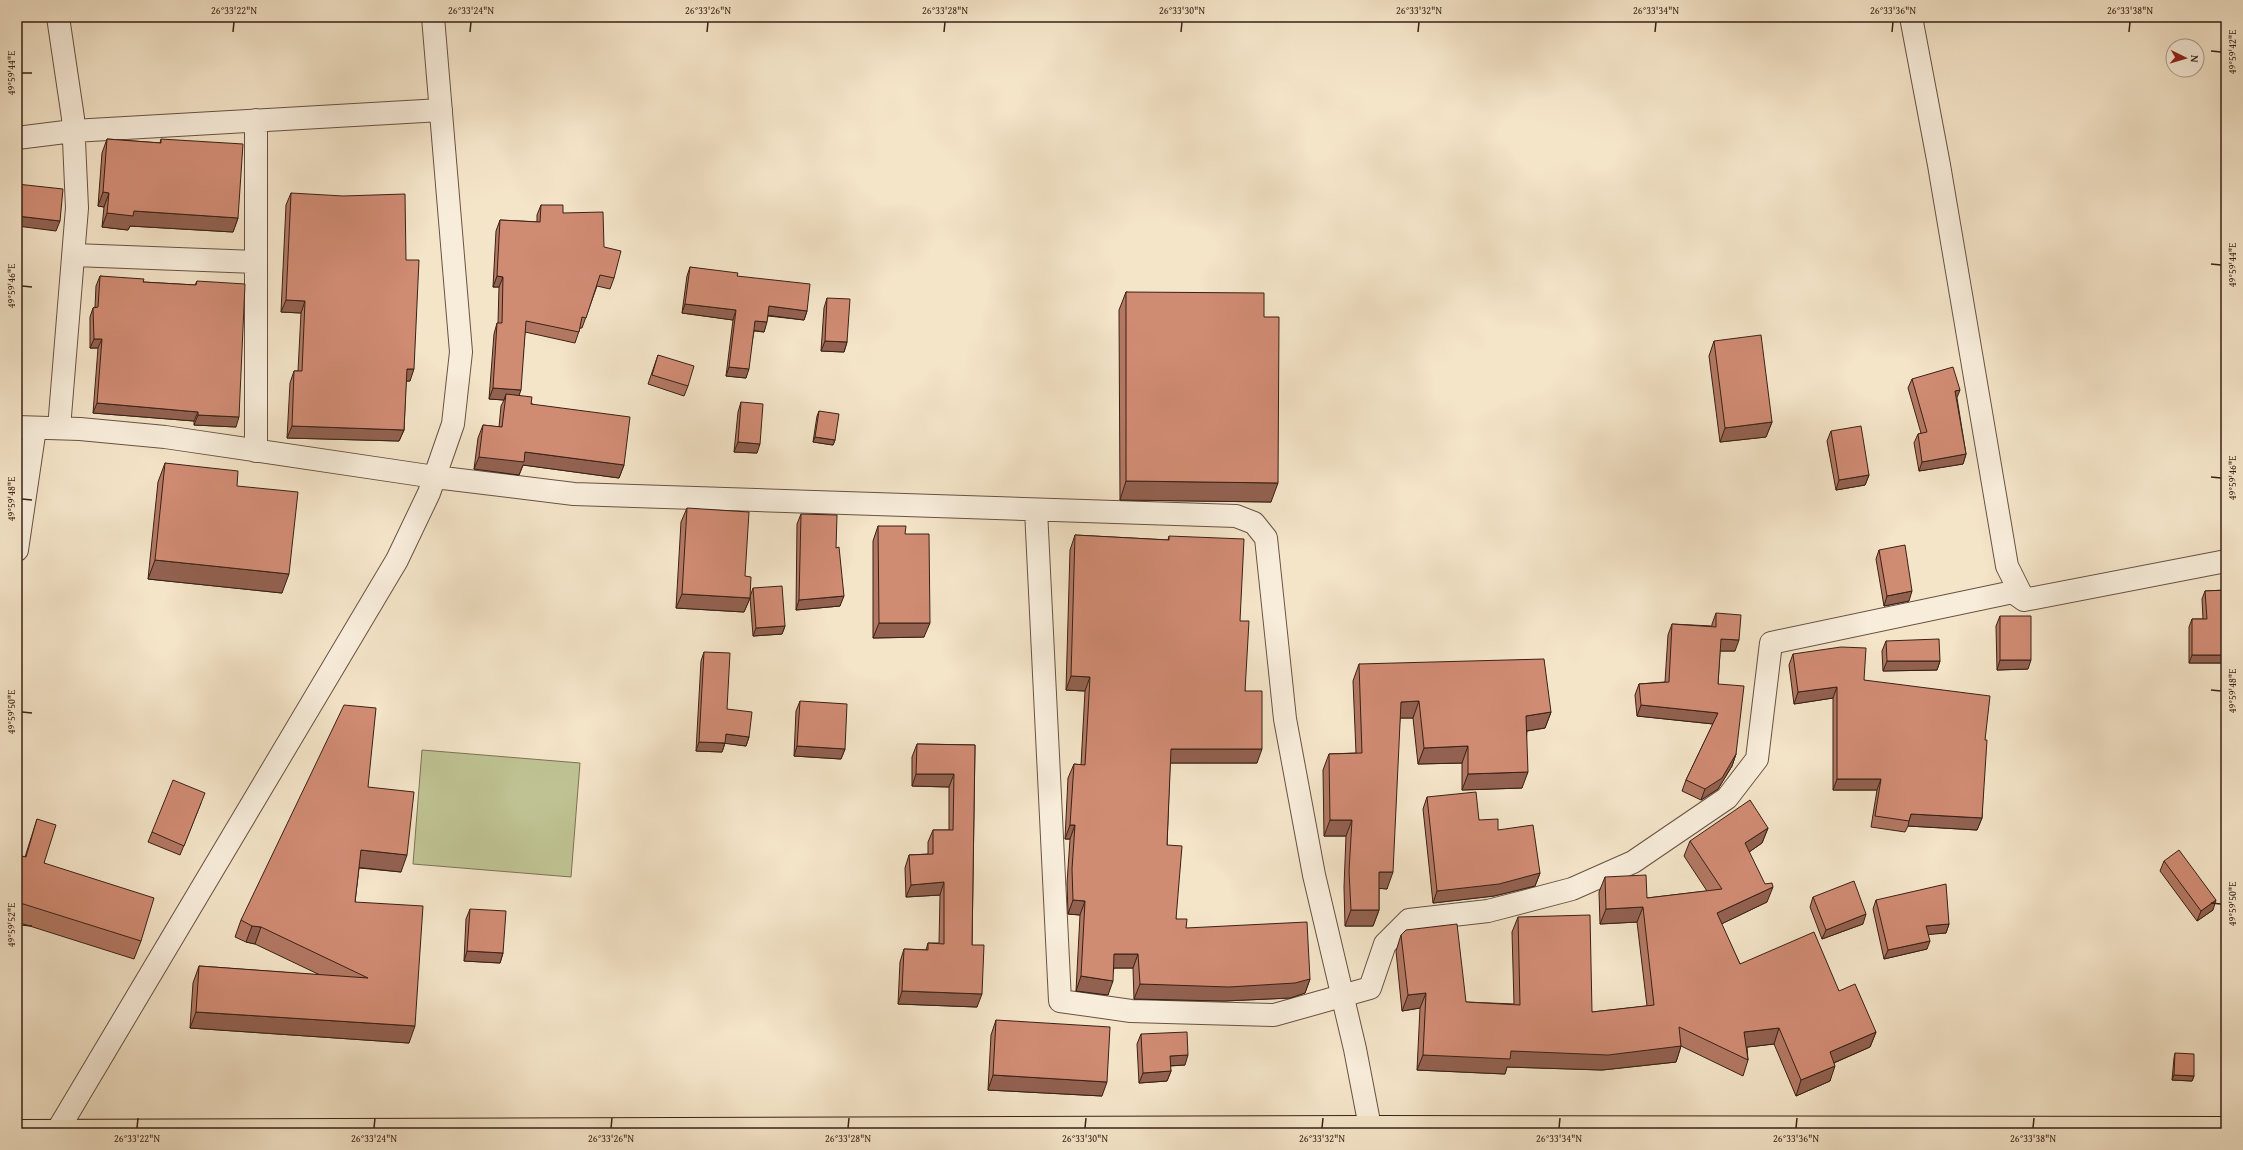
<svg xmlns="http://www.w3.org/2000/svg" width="2243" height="1150" viewBox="0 0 2243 1150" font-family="'Gentium Book Plus',serif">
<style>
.green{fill:#bfc393;stroke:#7c7254}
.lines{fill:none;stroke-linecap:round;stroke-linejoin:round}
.minor-casing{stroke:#685242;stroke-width:24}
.primary-casing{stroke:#392115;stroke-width:24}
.minor{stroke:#f8eddb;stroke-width:22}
.primary{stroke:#f4e4c8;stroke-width:22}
.wall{fill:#b37863;stroke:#392115}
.shaded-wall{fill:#926150;stroke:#392115}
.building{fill:#d08b73;stroke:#392115}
.ticks{fill:none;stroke:#392115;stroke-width:1.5}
.neatline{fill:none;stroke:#392115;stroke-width:1.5}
.ticks-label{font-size:10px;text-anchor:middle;fill:#392115}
</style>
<rect width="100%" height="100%" fill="#f4e4c8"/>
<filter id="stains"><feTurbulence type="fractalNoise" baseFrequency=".005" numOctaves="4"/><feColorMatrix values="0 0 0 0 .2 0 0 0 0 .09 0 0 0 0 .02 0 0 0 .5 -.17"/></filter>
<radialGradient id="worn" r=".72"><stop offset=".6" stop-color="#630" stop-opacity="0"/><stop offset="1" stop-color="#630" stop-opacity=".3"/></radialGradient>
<path class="green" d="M 422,750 L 580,763 L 571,877 L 413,864 Z"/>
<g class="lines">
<g class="minor-casing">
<path id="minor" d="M 58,17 L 73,118 L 77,208 L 59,428
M 1911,17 L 1939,165 L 2007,566 L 2024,600 L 2226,561
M 17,138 L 73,131 L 441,110
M 74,255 L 256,262
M 17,427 L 80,429 L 165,437 L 435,477 L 574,494 L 1236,516 L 1254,523 L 1266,538 L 1285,719 L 1314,875 L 1355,1049 L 1370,1127
M 256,451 L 256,120
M 1036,510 L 1060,1001 L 1131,1011 L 1274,1015 L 1370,988 L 1385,944 L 1409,920 L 1488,911 L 1572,889 L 1633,862 L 1727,798 L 1757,759 L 1771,643 L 2013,592 L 2024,600
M 17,550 L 35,428
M 56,1133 L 397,560 L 429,493 L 453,424 L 461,352 L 433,17"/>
</g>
<g class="primary-casing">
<path id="primary" d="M 17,1131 L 1370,1127 L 2226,1128"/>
</g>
<use href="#minor" class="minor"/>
<use href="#primary" class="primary"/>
</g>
<path class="wall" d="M 107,139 L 160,143 L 161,139 L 238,218 L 233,232 L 130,226 L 128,230 L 102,227 L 104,207 L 98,206 L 102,153 Z
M 291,193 L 406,260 L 410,381 L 406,381 L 404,430 L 399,441 L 287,438 L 290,383 L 294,371 L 298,371 L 301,313 L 281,312 L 286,205 Z
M 541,205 L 563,213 L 604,247 L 614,278 L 610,289 L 597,286 L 582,328 L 580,328 L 575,343 L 525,332 L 519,395 L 624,465 L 619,478 L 523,465 L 519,475 L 474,469 L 478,438 L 483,425 L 499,427 L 501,406 L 504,400 L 489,399 L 494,334 L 497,323 L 498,323 L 499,287 L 493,287 L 496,231 L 500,220 L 537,222 L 537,215 Z
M 690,267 L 737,276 L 807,311 L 804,320 L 768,316 L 764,332 L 754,331 L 746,378 L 726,376 L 733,320 L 682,313 L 687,276 Z
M 100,276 L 143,282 L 195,285 L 197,281 L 236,427 L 194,425 L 194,421 L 93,413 L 98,348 L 90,348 L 90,317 L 93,308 L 95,307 L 96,286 Z
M 1126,292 L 1264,317 L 1271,502 L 1120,500 L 1119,310 Z
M 827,298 L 847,342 L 844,352 L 821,351 L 824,308 Z
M 1714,341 L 1772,422 L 1766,437 L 1720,442 L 1709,356 Z
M 658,355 L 688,386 L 684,396 L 648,384 Z
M 1912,379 L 1957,398 L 1966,454 L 1963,464 L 1919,471 L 1914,443 L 1918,434 L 1921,433 L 1908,388 Z
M 741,402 L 757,453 L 734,452 L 738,412 Z
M 819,411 L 835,440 L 833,445 L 813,442 L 817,416 Z
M 1831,431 L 1869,475 L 1865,485 L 1836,490 L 1827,441 Z
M 165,463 L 237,486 L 282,593 L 148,579 L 158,482 Z
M 687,508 L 745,576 L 750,598 L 744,612 L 676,608 L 681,522 Z
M 801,514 L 836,548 L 840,606 L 796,610 L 797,524 Z
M 878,526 L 905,534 L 924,637 L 873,638 L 873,541 Z
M 1075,535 L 1168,540 L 1169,536 L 1240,621 L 1245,691 L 1257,763 L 1170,763 L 1167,845 L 1176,919 L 1186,928 L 1310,979 L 1305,993 L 1290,998 L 1224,1001 L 1134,999 L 1133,968 L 1114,968 L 1108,995 L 1076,991 L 1080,915 L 1068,914 L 1067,883 L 1070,839 L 1065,839 L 1068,778 L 1074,764 L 1081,765 L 1085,691 L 1066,690 L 1070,550 Z
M 1879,550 L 1909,601 L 1884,606 L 1876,559 Z
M 753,588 L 785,626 L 782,634 L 753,636 L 750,597 Z
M 2226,590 L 2226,660 L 2225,663 L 2189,663 L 2189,627 L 2192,619 L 2203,619 L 2202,599 L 2205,591 Z
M 1716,613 L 1735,651 L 1720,651 L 1718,684 L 1736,754 L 1732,766 L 1718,789 L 1701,800 L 1682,791 L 1686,780 L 1713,724 L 1637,716 L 1635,695 L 1639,684 L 1665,682 L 1668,635 L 1672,624 L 1712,626 L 1712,624 Z
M 2000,616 L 2028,669 L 1997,670 L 1996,626 Z
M 1886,641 L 1940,661 L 1937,670 L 1883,671 L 1882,651 Z
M 704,652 L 727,709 L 749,737 L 746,746 L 725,743 L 722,752 L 696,751 L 701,661 Z
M 1793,654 L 1864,680 L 1985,740 L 1982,818 L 1977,830 L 1908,826 L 1905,832 L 1871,827 L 1877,790 L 1833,790 L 1833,698 L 1794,704 L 1789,665 Z
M 1359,664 L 1551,712 L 1545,728 L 1527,731 L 1522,788 L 1462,790 L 1462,763 L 1418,764 L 1413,718 L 1400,718 L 1387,889 L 1379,888 L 1379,910 L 1373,926 L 1345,926 L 1344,887 L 1346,836 L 1324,836 L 1323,770 L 1329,754 L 1356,753 L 1353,681 Z
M 800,701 L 845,749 L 841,759 L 794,756 L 796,711 Z
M 917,744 L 975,745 L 972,945 L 977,1007 L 898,1004 L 900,962 L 904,949 L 926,950 L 928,943 L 939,943 L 940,895 L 906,897 L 905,868 L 909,855 L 928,854 L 928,842 L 933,830 L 949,830 L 949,787 L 912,786 L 912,757 Z
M 368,787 L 401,872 L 359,868 L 355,902 L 409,1043 L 190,1028 L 193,983 L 199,966 L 320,975 L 255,944 L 246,942 L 235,937 L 241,920 Z
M 1427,797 L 1479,820 L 1498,830 L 1540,873 L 1535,886 L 1494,896 L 1433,903 L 1423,809 Z
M 201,803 L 180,855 L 148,842 L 152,832 Z
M 37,819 L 44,863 L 141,941 L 134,959 L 17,922 L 17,855 L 25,857 Z
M 1768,828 L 1762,843 L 1749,852 L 1767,902 L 1721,924 L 1740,964 L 1839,991 L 1876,1032 L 1870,1047 L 1834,1063 L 1830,1081 L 1796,1096 L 1774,1044 L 1747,1047 L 1748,1060 L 1743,1076 L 1681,1046 L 1676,1062 L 1602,1070 L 1507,1067 L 1505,1074 L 1417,1070 L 1420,1008 L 1402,1011 L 1396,951 L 1401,935 L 1466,1002 L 1514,1004 L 1512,932 L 1518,917 L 1592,1012 L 1647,1006 L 1637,922 L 1600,924 L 1599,892 L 1605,877 L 1647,898 L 1707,891 L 1684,856 L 1690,841 Z
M 2164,861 L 2213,910 L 2197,921 L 2160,871 Z
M 1813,897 L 1863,924 L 1822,939 L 1810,907 Z
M 1876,900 L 1949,924 L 1946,933 L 1928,934 L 1927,949 L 1884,959 L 1873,909 Z
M 470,909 L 503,953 L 500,963 L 464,961 L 466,919 Z
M 996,1020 L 1102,1096 L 988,1090 L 991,1035 Z
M 1141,1034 L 1185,1065 L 1170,1066 L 1171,1071 L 1167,1081 L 1139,1083 L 1137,1044 Z
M 2175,1053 L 2194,1076 L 2192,1081 L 2172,1080 L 2174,1058 Z"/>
<path class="shaded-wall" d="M 103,192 L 109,193 L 104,207 L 98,206 Z
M 134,211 L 238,218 L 233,232 L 130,226 L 128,230 L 102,227 L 107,213 Z
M 17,216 L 60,221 L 56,231 L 17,226 Z
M 497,276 L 503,277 L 499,287 L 493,287 Z
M 286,300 L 305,301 L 301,313 L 281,312 Z
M 685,304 L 736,310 L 733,320 L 682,313 Z
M 769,306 L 807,311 L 804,320 L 766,315 Z
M 755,321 L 767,322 L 764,332 L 752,330 Z
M 94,339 L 102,339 L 98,348 L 90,348 Z
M 825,341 L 847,342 L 844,352 L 821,351 Z
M 729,367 L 749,369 L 746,378 L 726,376 Z
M 407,369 L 414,369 L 410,381 L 402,381 Z
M 493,388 L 521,390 L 517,401 L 506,394 L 504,400 L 489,399 Z
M 1960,390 L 1956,400 L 1955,391 Z
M 97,403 L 198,412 L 194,421 L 93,413 Z
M 198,415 L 239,417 L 236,427 L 194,425 Z
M 1772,422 L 1766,437 L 1720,442 L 1725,428 Z
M 292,426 L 404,430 L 399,441 L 287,438 Z
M 815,437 L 835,440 L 833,445 L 813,442 Z
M 738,442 L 760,444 L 757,453 L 734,452 Z
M 525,452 L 624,465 L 619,478 L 523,465 L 519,475 L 474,469 L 479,457 Z
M 1966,454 L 1963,464 L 1919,471 L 1922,462 Z
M 1869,475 L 1865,485 L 1836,490 L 1839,480 Z
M 1126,481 L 1278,483 L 1271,502 L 1120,500 Z
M 155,560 L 289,574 L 282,593 L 148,579 Z
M 1912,591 L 1909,601 L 1884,606 L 1887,596 Z
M 682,594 L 750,598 L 744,612 L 676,608 Z
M 844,596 L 840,606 L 796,610 L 799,600 Z
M 879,623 L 930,623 L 924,637 L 873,638 Z
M 785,626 L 782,634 L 753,636 L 756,628 Z
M 1721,639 L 1739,640 L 1735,651 L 1717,651 Z
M 2192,655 L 2226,655 L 2226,660 L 2225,663 L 2189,663 Z
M 2000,660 L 2031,660 L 2028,669 L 1997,670 Z
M 1887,661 L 1940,661 L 1937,670 L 1883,671 Z
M 1071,676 L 1090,677 L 1085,691 L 1066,690 Z
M 1837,687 L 1833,698 L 1794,704 L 1798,692 Z
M 1419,701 L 1413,718 L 1395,718 L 1401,702 Z
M 1641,705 L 1718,713 L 1714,724 L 1637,716 Z
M 1551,712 L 1545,728 L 1520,732 L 1526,716 Z
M 726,734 L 749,737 L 746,746 L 722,743 Z
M 699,742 L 725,743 L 722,752 L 696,751 Z
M 797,746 L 845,749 L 841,759 L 794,756 Z
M 1468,746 L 1462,763 L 1418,764 L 1424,748 Z
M 1171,749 L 1262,749 L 1257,763 L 1166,763 Z
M 1736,754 L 1732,766 L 1718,789 L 1701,800 L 1705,789 Z
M 1528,772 L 1522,788 L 1462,790 L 1468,774 Z
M 916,774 L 954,774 L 949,787 L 912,786 Z
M 1837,779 L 1881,779 L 1877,790 L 1833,790 Z
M 1911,814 L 1982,818 L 1977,830 L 1908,826 L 1909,821 Z
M 1330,820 L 1352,820 L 1346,836 L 1324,836 Z
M 1070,825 L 1075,825 L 1070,839 L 1065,839 Z
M 1768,828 L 1762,843 L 1739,859 L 1745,843 Z
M 361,850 L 407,855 L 401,872 L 355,867 Z
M 1379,872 L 1393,872 L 1387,889 L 1373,888 Z
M 1540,873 L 1535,886 L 1494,896 L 1433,903 L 1437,891 Z
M 944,882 L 940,895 L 906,897 L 911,885 Z
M 1773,887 L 1767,902 L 1711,929 L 1717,913 Z
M 1073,900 L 1085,901 L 1080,915 L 1068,914 Z
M 2216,900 L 2213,910 L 2197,921 L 2201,911 Z
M 1643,907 L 1637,922 L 1600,924 L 1606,909 Z
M 1351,910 L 1379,910 L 1373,926 L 1345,926 Z
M 1866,914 L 1863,924 L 1822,939 L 1826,930 Z
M 1949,924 L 1946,933 L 1923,935 L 1926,926 Z
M 252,926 L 261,927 L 255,944 L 246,942 Z
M 1930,941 L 1927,949 L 1884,959 L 1888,950 Z
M 467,951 L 503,953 L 500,963 L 464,961 Z
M 1114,954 L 1138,954 L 1133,968 L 1109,968 Z
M 1081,976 L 1113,981 L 1108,995 L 1076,991 Z
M 1310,979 L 1305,993 L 1290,998 L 1224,1001 L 1134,999 L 1140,984 Z
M 902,991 L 982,994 L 977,1007 L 898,1004 Z
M 1426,993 L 1420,1008 L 1402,1011 L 1408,995 Z
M 196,1012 L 415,1026 L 409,1043 L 190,1028 Z
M 1779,1028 L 1774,1044 L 1739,1048 L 1744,1032 Z
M 1876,1032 L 1870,1047 L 1824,1067 L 1830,1052 Z
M 1681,1046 L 1676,1062 L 1602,1070 L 1507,1067 L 1505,1074 L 1417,1070 L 1423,1055 L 1511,1051 Z
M 1188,1055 L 1185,1065 L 1166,1066 L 1170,1056 Z
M 1835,1066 L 1830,1081 L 1796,1096 L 1801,1080 Z
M 1171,1071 L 1167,1081 L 1139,1083 L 1143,1073 Z
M 993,1075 L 1107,1082 L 1102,1096 L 988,1090 Z
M 2174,1075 L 2194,1076 L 2192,1081 L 2172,1080 Z"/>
<path class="building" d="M 107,139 L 161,143 L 161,139 L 243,144 L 238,218 L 134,211 L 133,216 L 107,213 L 109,193 L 103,192 Z
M 17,184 L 63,189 L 60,221 L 17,216 Z
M 291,193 L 343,196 L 405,194 L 406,260 L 419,260 L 414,369 L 407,369 L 404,430 L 292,426 L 294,371 L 302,371 L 305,301 L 286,300 Z
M 541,205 L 563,205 L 563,213 L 603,212 L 604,247 L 621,251 L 614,278 L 600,275 L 586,318 L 582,317 L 579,332 L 526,321 L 521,390 L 493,388 L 497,323 L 502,323 L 503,277 L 497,276 L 500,220 L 540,222 Z
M 690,267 L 738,273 L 737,276 L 810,284 L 807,311 L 769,306 L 767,322 L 755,321 L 749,369 L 729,367 L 736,310 L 685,304 Z
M 100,276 L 144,279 L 143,282 L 196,285 L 197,281 L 245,284 L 239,417 L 198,415 L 198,412 L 97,403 L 102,339 L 94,339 L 93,308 L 98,307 Z
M 1126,292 L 1264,293 L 1264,317 L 1279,317 L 1278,483 L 1126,481 Z
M 827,298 L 850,299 L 847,342 L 825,341 Z
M 1761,335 L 1772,422 L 1725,428 L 1714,341 Z
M 658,355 L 694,366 L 688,386 L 652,375 Z
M 1953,367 L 1960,390 L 1955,391 L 1966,454 L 1922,462 L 1918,434 L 1927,432 L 1912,379 Z
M 506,394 L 532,397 L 531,404 L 630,417 L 624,465 L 525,452 L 524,462 L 479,457 L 483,425 L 502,427 Z
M 741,402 L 763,404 L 760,444 L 738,442 Z
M 819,411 L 839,414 L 835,440 L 815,437 Z
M 1861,426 L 1869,475 L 1839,480 L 1831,431 Z
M 165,463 L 238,471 L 237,486 L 298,492 L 289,574 L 155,560 Z
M 687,508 L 749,512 L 745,576 L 751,577 L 750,598 L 682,594 Z
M 801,514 L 837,515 L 836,548 L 839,547 L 844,596 L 799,600 Z
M 878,526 L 906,526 L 905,534 L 929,534 L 930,623 L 879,623 Z
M 1075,535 L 1169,540 L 1169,536 L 1244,539 L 1240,621 L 1249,621 L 1245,691 L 1262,691 L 1262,749 L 1171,749 L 1167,845 L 1182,846 L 1176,919 L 1187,919 L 1186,928 L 1307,922 L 1310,979 L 1295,983 L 1229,987 L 1140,984 L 1138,954 L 1114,954 L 1113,981 L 1081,976 L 1085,901 L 1073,900 L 1072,869 L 1075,825 L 1070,825 L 1074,764 L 1085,765 L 1090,677 L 1071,676 Z
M 1905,545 L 1912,591 L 1887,596 L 1879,550 Z
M 782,586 L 785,626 L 756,628 L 753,588 Z
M 2226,590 L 2226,655 L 2192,655 L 2192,619 L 2207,619 L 2205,591 Z
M 1716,613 L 1741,615 L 1739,640 L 1721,639 L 1718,684 L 1744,686 L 1736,754 L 1722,778 L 1705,789 L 1686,780 L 1718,713 L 1641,705 L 1639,684 L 1669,682 L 1672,624 L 1716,627 Z
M 2000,616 L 2031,616 L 2031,660 L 2000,660 Z
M 1939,639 L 1940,661 L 1887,661 L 1886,641 Z
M 1841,647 L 1866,648 L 1864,680 L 1990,696 L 1985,740 L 1987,740 L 1982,818 L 1911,814 L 1909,821 L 1875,816 L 1881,779 L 1837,779 L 1837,687 L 1798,692 L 1793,654 Z
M 704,652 L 730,653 L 727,709 L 752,712 L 749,737 L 726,734 L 725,743 L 699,742 Z
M 1544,659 L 1551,712 L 1526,716 L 1528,772 L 1468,774 L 1468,746 L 1424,748 L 1419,701 L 1401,702 L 1393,872 L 1379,872 L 1379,910 L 1351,910 L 1349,871 L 1352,820 L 1330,820 L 1329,754 L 1362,753 L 1359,664 Z
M 800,701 L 847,704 L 845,749 L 797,746 Z
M 344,705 L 376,708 L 368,787 L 414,792 L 407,855 L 361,850 L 355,902 L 423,906 L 415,1026 L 196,1012 L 199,966 L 368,978 L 261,927 L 252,926 L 241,920 Z
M 917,744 L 975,745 L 972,945 L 984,945 L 982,994 L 902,991 L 904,949 L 928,950 L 928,943 L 944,944 L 944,882 L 911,885 L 909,855 L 933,854 L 933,830 L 953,830 L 954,774 L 916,774 Z
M 173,780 L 205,793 L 184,846 L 152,832 Z
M 1476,792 L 1479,820 L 1498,819 L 1498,830 L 1533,825 L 1540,873 L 1499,884 L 1437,891 L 1427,797 Z
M 1750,800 L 1768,828 L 1745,843 L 1765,884 L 1772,883 L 1773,887 L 1717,913 L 1740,964 L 1814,932 L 1839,991 L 1855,984 L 1876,1032 L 1830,1052 L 1835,1066 L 1801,1080 L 1779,1028 L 1744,1032 L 1748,1060 L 1679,1027 L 1681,1046 L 1608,1055 L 1511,1051 L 1510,1059 L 1423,1055 L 1426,993 L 1408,995 L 1401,935 L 1406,930 L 1457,924 L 1466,1002 L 1520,1005 L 1518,917 L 1590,915 L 1592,1012 L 1654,1005 L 1643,907 L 1606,909 L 1605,877 L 1646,875 L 1647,898 L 1722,889 L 1690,841 Z
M 37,819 L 56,825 L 44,863 L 154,898 L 141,941 L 17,902 L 17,855 L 26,857 Z
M 2179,850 L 2216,900 L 2201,911 L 2164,861 Z
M 1854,881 L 1866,914 L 1826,930 L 1813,897 Z
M 1946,884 L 1949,924 L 1926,926 L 1930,941 L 1888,950 L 1876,900 Z
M 470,909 L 506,911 L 503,953 L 467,951 Z
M 996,1020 L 1110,1027 L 1107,1082 L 993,1075 Z
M 1187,1032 L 1188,1055 L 1170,1056 L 1171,1071 L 1143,1073 L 1141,1034 Z
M 2175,1053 L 2194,1054 L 2194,1076 L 2174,1075 Z"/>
<path class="ticks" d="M 233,32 L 234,22M 470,32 L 471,22M 707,32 L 708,22M 944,32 L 945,22M 1181,32 L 1182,22M 1418,32 L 1419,22M 1655,32 L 1656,22M 1892,32 L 1893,22M 2129,32 L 2130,22M 2211,51 L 2221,52M 22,73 L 32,73M 2211,264 L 2221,265M 22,286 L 32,287M 2211,477 L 2221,478M 22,499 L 32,500M 2211,690 L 2221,691M 22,712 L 32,713M 2211,903 L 2221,904M 22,925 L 32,926M 137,1128 L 138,1118M 374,1128 L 375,1118M 611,1128 L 612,1118M 848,1128 L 849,1118M 1085,1128 L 1086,1118M 1322,1128 L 1323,1118M 1559,1128 L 1560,1118M 1796,1128 L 1797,1118M 2033,1128 L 2034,1118"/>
<rect width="2243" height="1150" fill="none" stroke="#f4e4c8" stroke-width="44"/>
<g transform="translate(2185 58) rotate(95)"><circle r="19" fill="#f8eddb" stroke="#ac9b8c"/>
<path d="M0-3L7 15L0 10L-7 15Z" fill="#8f2418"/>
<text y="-6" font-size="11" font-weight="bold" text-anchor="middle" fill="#392115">N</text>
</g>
<rect x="22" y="22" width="2199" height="1106" class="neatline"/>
<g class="ticks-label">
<text x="234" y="14">26°33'22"N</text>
<text x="471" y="14">26°33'24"N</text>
<text x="708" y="14">26°33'26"N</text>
<text x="945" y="14">26°33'28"N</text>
<text x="1182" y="14">26°33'30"N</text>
<text x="1419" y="14">26°33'32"N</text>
<text x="1656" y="14">26°33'34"N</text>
<text x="1893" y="14">26°33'36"N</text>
<text x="2130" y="14">26°33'38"N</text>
<text transform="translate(2232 52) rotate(-90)" y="4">49°59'42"E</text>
<text transform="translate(11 73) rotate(-90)" y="4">49°59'44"E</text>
<text transform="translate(2232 265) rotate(-90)" y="4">49°59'44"E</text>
<text transform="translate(11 286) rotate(-90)" y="4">49°59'46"E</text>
<text transform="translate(2232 478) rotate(-90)" y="4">49°59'46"E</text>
<text transform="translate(11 499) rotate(-90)" y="4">49°59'48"E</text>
<text transform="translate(2232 691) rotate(-90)" y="4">49°59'48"E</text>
<text transform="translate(11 712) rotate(-90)" y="4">49°59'50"E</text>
<text transform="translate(2232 904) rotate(-90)" y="4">49°59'50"E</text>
<text transform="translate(11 925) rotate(-90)" y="4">49°59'52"E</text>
<text x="137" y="1142">26°33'22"N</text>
<text x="374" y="1142">26°33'24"N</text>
<text x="611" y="1142">26°33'26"N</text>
<text x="848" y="1142">26°33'28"N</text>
<text x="1085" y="1142">26°33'30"N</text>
<text x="1322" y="1142">26°33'32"N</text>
<text x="1559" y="1142">26°33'34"N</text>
<text x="1796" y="1142">26°33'36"N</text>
<text x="2033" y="1142">26°33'38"N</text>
</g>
<rect width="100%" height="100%" filter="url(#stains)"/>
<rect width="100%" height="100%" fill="url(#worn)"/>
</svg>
